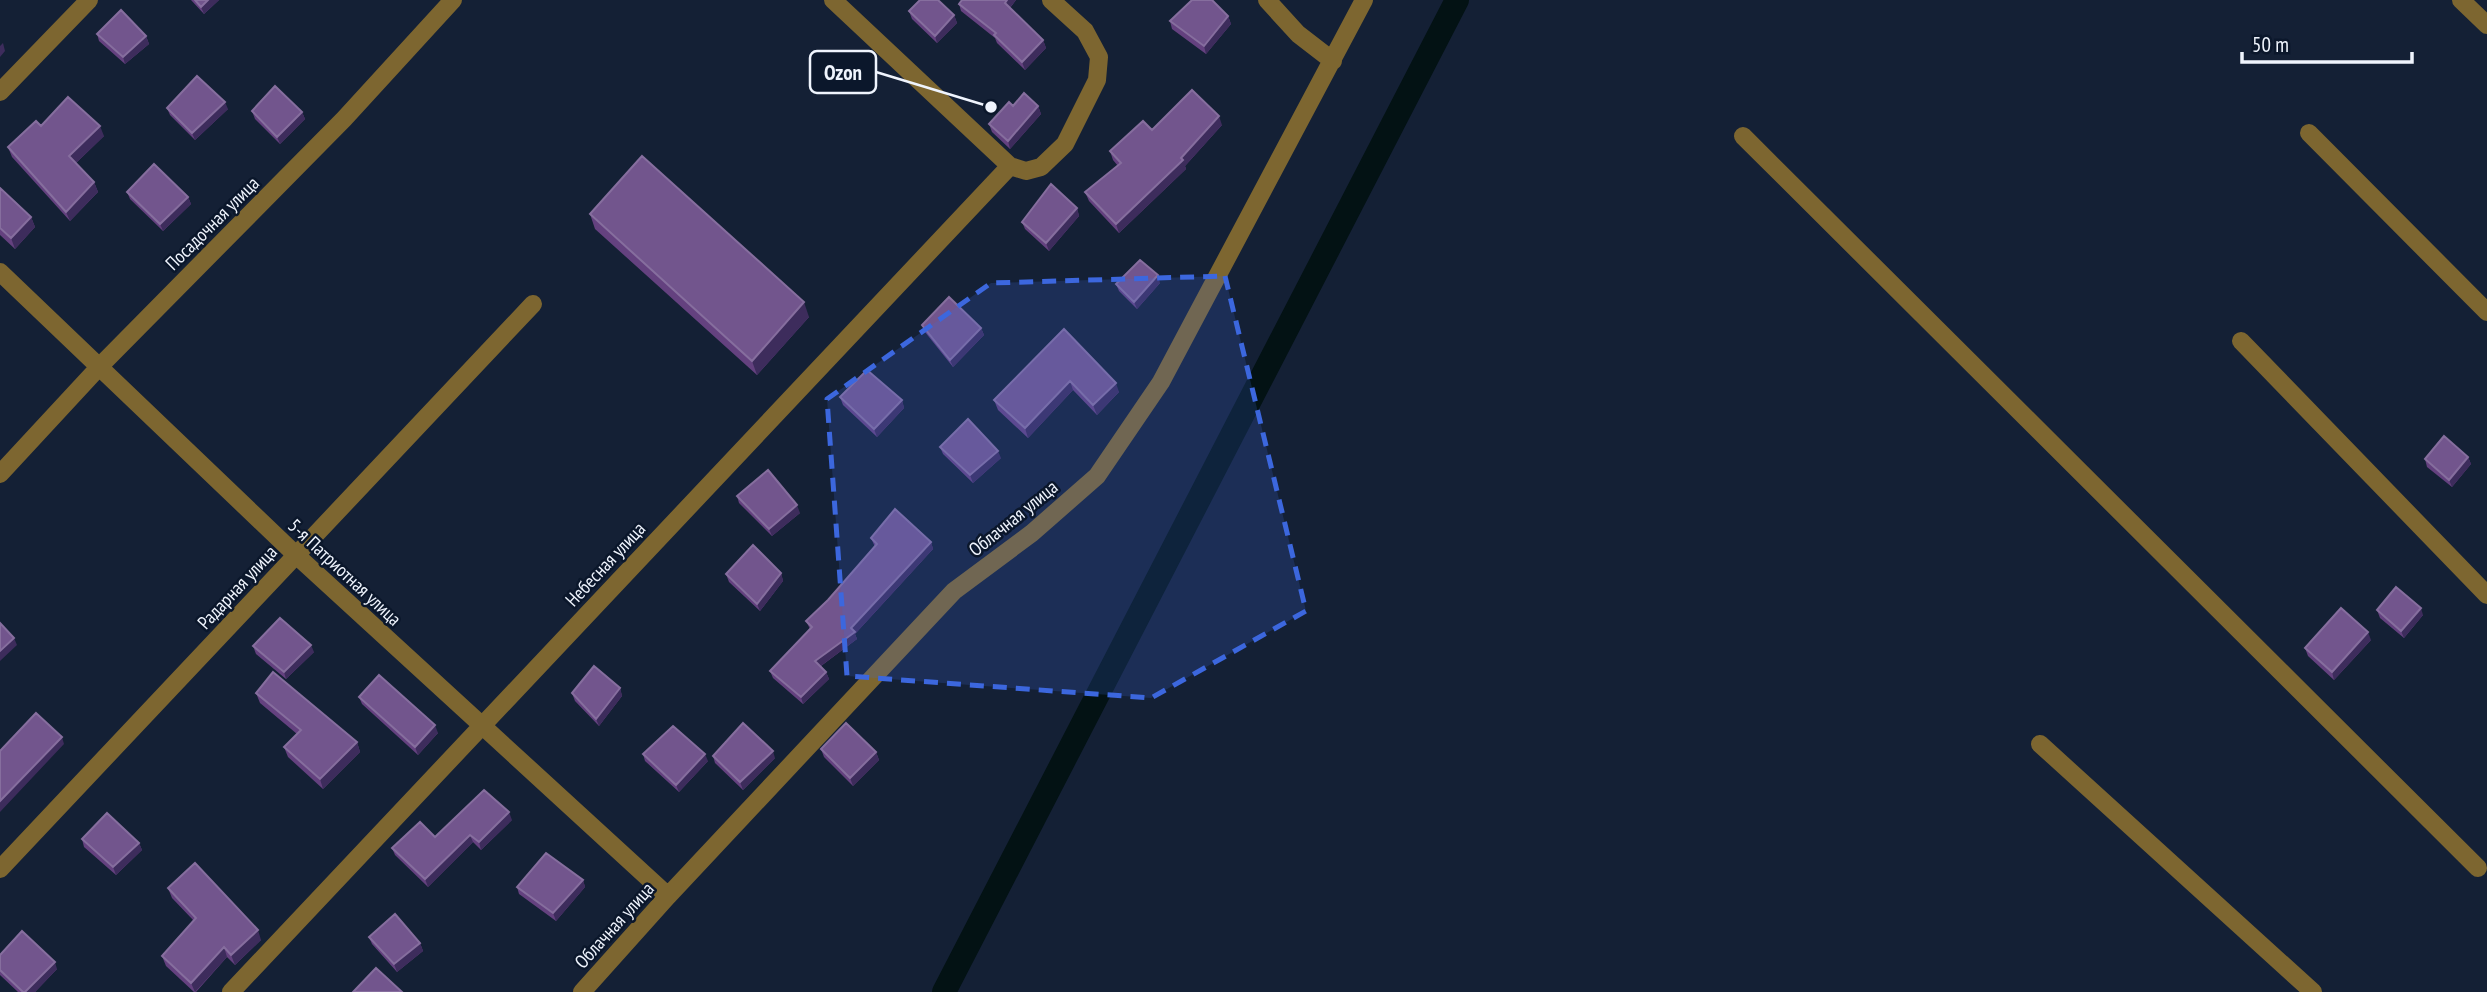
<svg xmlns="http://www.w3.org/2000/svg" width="2487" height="992" viewBox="0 0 2487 992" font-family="'PT Sans Narrow',sans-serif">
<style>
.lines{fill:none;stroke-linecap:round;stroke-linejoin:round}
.canal{stroke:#031214;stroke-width:24}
.street{stroke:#7d6630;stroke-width:18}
.wall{fill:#64417f}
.shaded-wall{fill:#3d2c5c}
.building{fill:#72558d;stroke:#866e9e;stroke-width:2}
.marked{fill:#3c67de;fill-opacity:0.2;stroke:#3c67de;stroke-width:5;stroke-dasharray:14 9;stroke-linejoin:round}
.labels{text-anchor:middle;stroke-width:5;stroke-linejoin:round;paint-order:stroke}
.street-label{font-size:19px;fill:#eff4fd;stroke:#0b172b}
.leader{fill:none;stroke:#eff4fd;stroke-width:2.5}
.callout-dot{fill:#eff4fd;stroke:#0b172b;stroke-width:2.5}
.callout{fill:#0b172b;stroke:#eff4fd;stroke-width:2.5}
.callout-label{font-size:21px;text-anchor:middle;font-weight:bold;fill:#eff4fd}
</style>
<rect width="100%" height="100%" fill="#142035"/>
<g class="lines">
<path class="canal" d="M 944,992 L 1457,0"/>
<path class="street" d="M 833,0 L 1010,166 L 1026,171 L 1041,167 L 1065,144 L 1097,80 L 1099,57 L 1085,31 L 1051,0
M 1267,0 L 1298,34 L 1333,61
M 2461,0 L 2487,25
M 0,92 L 89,0
M 2309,133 L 2487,312
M 1743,136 L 2478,868
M 0,272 L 296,555 L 668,896
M 2241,341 L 2487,595
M 0,474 L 100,366 L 344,119 L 453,0
M 2040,744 L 2313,992
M 0,869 L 533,304
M 231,992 L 1010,166
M 582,992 L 668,896 L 954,591 L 1032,533 L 1097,476 L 1161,382 L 1364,0"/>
</g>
<path class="wall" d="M 191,0 L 219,0 L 204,14 Z
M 962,0 L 1016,0 L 1010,8 L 1043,40 L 1046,48 L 1025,70 L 997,43 L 995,38 L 961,11 L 959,4 Z
M 909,11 L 954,15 L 957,23 L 937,43 L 912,19 Z
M 1228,16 L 1231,24 L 1206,54 L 1172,29 L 1170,21 Z
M 97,34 L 146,36 L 149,44 L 125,64 L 99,41 Z
M 1013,106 L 1038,106 L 1041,114 L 1010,149 L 992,132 L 989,124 Z
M 167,108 L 228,109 L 195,140 L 170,115 Z
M 252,111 L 302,112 L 305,119 L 280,144 L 255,119 Z
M 1222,125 L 1185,166 L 1186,169 L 1119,233 L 1089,201 L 1085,192 L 1118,166 L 1113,160 L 1110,151 L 1152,130 Z
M 41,126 L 104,136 L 76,163 L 94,182 L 98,192 L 70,221 L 12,157 L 8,147 Z
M 0,188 L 31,217 L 35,227 L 15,249 L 0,235 Z
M 127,192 L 188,197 L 191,204 L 163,231 L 130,199 Z
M 1077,208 L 1079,216 L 1049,251 L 1025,229 L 1022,222 Z
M 590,214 L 809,317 L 757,375 L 595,229 Z
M 1160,283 L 1137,309 L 1119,291 L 1116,284 Z
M 922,325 L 981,328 L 984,335 L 953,367 L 925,332 Z
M 1064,329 L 1119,392 L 1097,415 L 1073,390 L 1028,438 L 998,410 L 994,400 Z
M 840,397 L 902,400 L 904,408 L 877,437 L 843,405 Z
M 940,447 L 1001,458 L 973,483 L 943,454 Z
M 2468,457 L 2471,464 L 2452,487 L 2427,467 L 2425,459 Z
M 737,496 L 800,513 L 772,536 L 739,503 Z
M 871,538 L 931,542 L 933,549 L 855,634 L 857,639 L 821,666 L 826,672 L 829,679 L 803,704 L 773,678 L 770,671 L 810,629 L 806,621 L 828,600 L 875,547 Z
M 781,573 L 783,581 L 760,611 L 729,582 L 726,574 Z
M 2377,610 L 2423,615 L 2404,638 L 2380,618 Z
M 2371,640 L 2334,680 L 2308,656 L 2305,648 Z
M 253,646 L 314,652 L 286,679 L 256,654 Z
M 620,688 L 622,696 L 599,726 L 575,701 L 572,693 Z
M 256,693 L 357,742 L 360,752 L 323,789 L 288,757 L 284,747 L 297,734 L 260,703 Z
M 359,697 L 438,733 L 418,755 L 362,704 Z
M 821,749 L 876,752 L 879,760 L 853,786 L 824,757 Z
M 643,754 L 708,761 L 679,792 L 645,761 Z
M 713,756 L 775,758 L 743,790 L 715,763 Z
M 512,820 L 481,850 L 473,842 L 428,887 L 395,855 L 392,848 Z
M 82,839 L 139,843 L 142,850 L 116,875 L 84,847 Z
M 583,880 L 585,887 L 556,921 L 519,894 L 517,887 Z
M 168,888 L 261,940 L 235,965 L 227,957 L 196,992 L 194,992 L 166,966 L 162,956 L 194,921 L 172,898 Z
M 369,937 L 420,943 L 423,951 L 397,972 L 372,944 Z
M 0,955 L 57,969 L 35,992 L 18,992 L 0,975 Z"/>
<path class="shaded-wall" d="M 208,0 L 219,0 L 204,14 L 201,7 Z
M 1007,0 L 1016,0 L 1008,10 L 1005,3 Z
M 954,15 L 957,23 L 937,43 L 935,36 Z
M 1228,16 L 1231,24 L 1206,54 L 1204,46 Z
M 146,36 L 149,44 L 125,64 L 123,57 Z
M 1043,40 L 1046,48 L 1025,70 L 1022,62 Z
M 3,43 L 5,51 L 0,57 L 0,46 Z
M 225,102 L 228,109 L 195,140 L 192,133 Z
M 1038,106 L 1041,114 L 1010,149 L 1008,141 Z
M 302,112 L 305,119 L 280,144 L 277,137 Z
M 1219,116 L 1222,125 L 1185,166 L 1186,169 L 1119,233 L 1116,224 L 1181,158 Z
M 100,126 L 104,136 L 73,166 L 69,156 Z
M 94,182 L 98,192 L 70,221 L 66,212 Z
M 188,197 L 191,204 L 163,231 L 160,224 Z
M 1077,208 L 1079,216 L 1049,251 L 1046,243 Z
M 31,217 L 35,227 L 15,249 L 11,238 Z
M 1158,275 L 1160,283 L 1137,309 L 1134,302 Z
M 804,302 L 809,317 L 757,375 L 752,361 Z
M 981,328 L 984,335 L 953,367 L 950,360 Z
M 1070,381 L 1073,390 L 1028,438 L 1025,428 Z
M 1116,383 L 1119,392 L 1097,415 L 1093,405 Z
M 902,400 L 904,408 L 877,437 L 874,429 Z
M 998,451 L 1001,458 L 973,483 L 970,475 Z
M 2468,457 L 2471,464 L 2452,487 L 2449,480 Z
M 797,505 L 800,513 L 772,536 L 769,529 Z
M 931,542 L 933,549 L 855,634 L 857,639 L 818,668 L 815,661 L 851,628 Z
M 781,573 L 783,581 L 760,611 L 757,604 Z
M 2421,608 L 2423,615 L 2404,638 L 2401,631 Z
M 2368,632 L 2371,640 L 2334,680 L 2332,672 Z
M 14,638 L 17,645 L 0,661 L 0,651 Z
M 311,645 L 314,652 L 286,679 L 284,672 Z
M 826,672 L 829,679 L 803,704 L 801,697 Z
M 620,688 L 622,696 L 599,726 L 596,719 Z
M 435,725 L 438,733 L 418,755 L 415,747 Z
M 62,737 L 64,744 L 0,812 L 0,801 Z
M 357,742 L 360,752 L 323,789 L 320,779 Z
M 773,751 L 775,758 L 743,790 L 740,782 Z
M 876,752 L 879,760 L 853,786 L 850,778 Z
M 705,754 L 708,761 L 679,792 L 676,785 Z
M 509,812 L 512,820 L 481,850 L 479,842 Z
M 470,835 L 473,842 L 428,887 L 425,879 Z
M 139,843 L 142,850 L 116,875 L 113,867 Z
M 583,880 L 585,887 L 556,921 L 553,913 Z
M 258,930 L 261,940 L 235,965 L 231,955 Z
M 420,943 L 423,951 L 397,972 L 394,964 Z
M 224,947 L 227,957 L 195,992 L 191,983 Z
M 55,962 L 57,969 L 35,992 L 25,992 Z"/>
<path class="building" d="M 195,0 L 208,0 L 201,7 Z
M 920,0 L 938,0 L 954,15 L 935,36 L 909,11 Z
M 962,0 L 1007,0 L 1005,3 L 1043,40 L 1022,62 L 994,35 L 996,33 L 959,4 Z
M 1192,0 L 1212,0 L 1228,16 L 1204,46 L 1170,21 Z
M 121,10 L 146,36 L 123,57 L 97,34 Z
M 197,76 L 225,102 L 192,133 L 167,108 Z
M 275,86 L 302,112 L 277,137 L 252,111 Z
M 1192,90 L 1219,116 L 1181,158 L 1183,160 L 1116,224 L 1085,192 L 1121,163 L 1110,151 L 1143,121 L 1152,130 Z
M 1024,93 L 1038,106 L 1008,141 L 989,124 L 1009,102 L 1013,106 Z
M 68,97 L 100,126 L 69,156 L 94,182 L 66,212 L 8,147 L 36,121 L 41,126 Z
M 642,156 L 804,302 L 752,361 L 590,214 Z
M 154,164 L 188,197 L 160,224 L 127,192 Z
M 1051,184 L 1077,208 L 1046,243 L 1022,222 Z
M 0,188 L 31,217 L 11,238 L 0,228 Z
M 1140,260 L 1158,275 L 1134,302 L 1116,284 Z
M 949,297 L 981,328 L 950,360 L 922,325 Z
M 1064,329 L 1116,383 L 1093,405 L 1070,381 L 1025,428 L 994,400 Z
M 867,370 L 902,400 L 874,429 L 840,397 Z
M 968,419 L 998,451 L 970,475 L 940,447 Z
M 2444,436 L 2468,457 L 2449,480 L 2425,459 Z
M 768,470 L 797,505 L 769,529 L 737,496 Z
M 895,509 L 931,542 L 851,628 L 855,632 L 815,661 L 826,672 L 801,697 L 770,671 L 812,627 L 806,621 L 828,600 L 877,544 L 871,538 Z
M 753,545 L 781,573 L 757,604 L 726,574 Z
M 2396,587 L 2421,608 L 2401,631 L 2377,610 Z
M 2341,608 L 2368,632 L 2332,672 L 2305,648 Z
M 280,618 L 311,645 L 284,672 L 253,646 Z
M 0,623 L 14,638 L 0,651 Z
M 594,666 L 620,688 L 596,719 L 572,693 Z
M 273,672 L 357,742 L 320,779 L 284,747 L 301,730 L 256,693 Z
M 379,675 L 435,725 L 415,747 L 359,697 Z
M 36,713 L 62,737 L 0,801 L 0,751 Z
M 743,723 L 773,751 L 740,782 L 713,756 Z
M 846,723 L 876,752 L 850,778 L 821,749 Z
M 673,726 L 705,754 L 676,785 L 643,754 Z
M 484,790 L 509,812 L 479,842 L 470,835 L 425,879 L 392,848 L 420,822 L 435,837 Z
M 107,813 L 139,843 L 113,867 L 82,839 Z
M 546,853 L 583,880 L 553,913 L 517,887 Z
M 195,863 L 258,930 L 231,955 L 224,947 L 191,983 L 162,956 L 196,918 L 168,888 Z
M 395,914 L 420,943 L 394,964 L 369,937 Z
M 22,931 L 55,962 L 25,992 L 23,992 L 0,970 L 0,955 Z
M 376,968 L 402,992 L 353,992 Z"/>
<path class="marked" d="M 1225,276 L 1306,611 L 1151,698 L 847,676 L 827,399 L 991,283 Z"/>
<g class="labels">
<g class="street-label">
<text transform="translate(212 223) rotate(-45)" y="7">Посадочная улица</text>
<text transform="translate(1013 518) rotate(-39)" y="7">Облачная улица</text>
<text transform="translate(605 564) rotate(-47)" y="7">Небесная улица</text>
<text transform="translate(345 572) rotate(43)" y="7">5-я Патриотная улица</text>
<text transform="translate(237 587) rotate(-47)" y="7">Радарная улица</text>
<text transform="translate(614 925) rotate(-48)" y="7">Облачная улица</text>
</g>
</g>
<path class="leader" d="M991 107L876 72"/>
<circle class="callout-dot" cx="991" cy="107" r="7"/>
<rect class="callout" x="810" y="51" width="66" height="42" rx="7"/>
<g class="callout-label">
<text x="843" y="80">Ozon</text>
</g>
<path d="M2242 52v10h170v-10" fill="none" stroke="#eff4fd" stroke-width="3.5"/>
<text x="2252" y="52" font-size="21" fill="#eff4fd" stroke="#0b172b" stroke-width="5" paint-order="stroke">50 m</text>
</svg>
